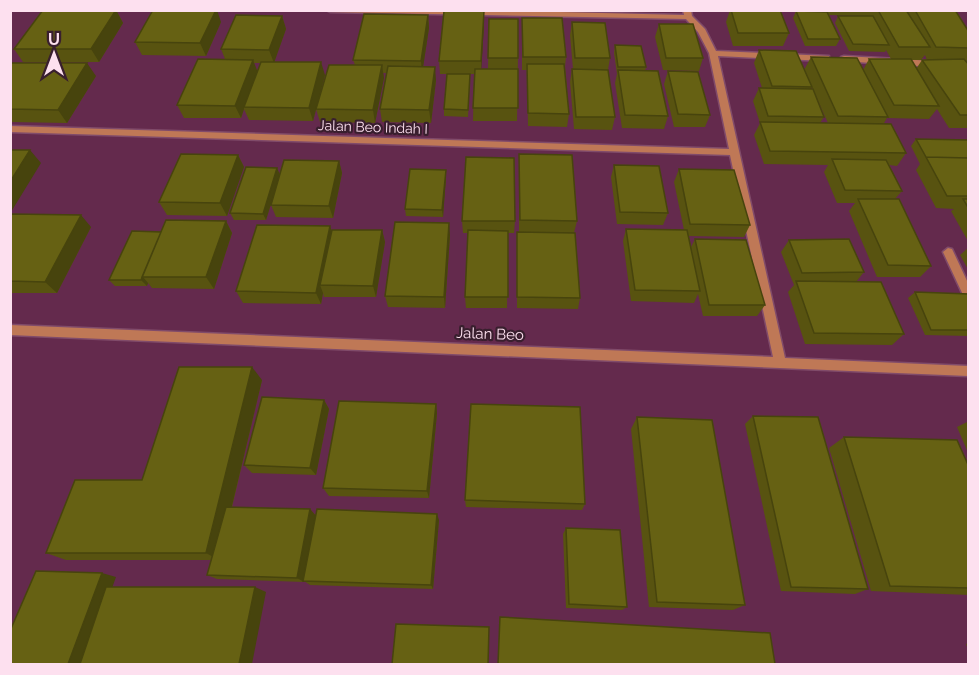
<svg xmlns="http://www.w3.org/2000/svg" width="979" height="675" viewBox="0 0 979 675" font-family="Raleway,sans-serif">
<style>
.lines{fill:none;stroke-linecap:round;stroke-linejoin:round}
.minor-casing{stroke:#804b6a;stroke-width:3}
.minor{fill:#bf7856;fill-rule:evenodd}
.wall{fill:#585310;fill-rule:evenodd}
.shaded-wall{fill:#47440d}
.building{fill:#666113;stroke:#47440d;stroke-width:1.5}
.labels{text-anchor:middle;stroke-width:4.5;stroke-linejoin:round;paint-order:stroke}
.far-street-label{font-size:14px;fill:#fde0ef;stroke:#391f2e}
.street-label{font-size:15px;fill:#fde0ef;stroke:#391f2e}
</style>
<rect width="100%" height="100%" fill="#642a4d"/>
<g class="lines">
<g class="minor-casing">
<path id="minor" d="M 326,10 L 476,10 L 684,15 L 683,10 L 691,10 L 692,16 L 705,29 L 716,51 L 829,56 L 829,60 L 826,61 L 718,56 L 785,358 L 968,366 L 968,376 L 10,335 L 10,325 L 773,357 L 730,155 L 10,132 L 10,126 L 729,149 L 709,53 L 698,32 L 686,19 L 330,12 Z
M 844,56 L 934,61 L 938,64 L 934,67 L 841,61 L 841,57 Z
M 948,248 L 952,249 L 968,283 L 968,298 L 964,297 L 943,252 Z"/>
</g>
<use href="#minor" class="minor"/>
</g>
<path class="wall" d="M 116,10 L 123,23 L 99,62 L 23,62 L 14,49 Z
M 730,10 L 780,10 L 789,33 L 783,46 L 733,46 L 726,22 Z
M 824,10 L 955,10 L 969,32 L 969,62 L 966,62 L 969,65 L 969,128 L 949,128 L 937,109 L 929,119 L 887,118 L 884,123 L 906,153 L 897,166 L 889,165 L 902,191 L 895,199 L 931,266 L 920,277 L 877,277 L 849,211 L 855,203 L 837,203 L 824,172 L 828,165 L 764,164 L 754,135 L 760,123 L 753,101 L 759,88 L 762,88 L 754,63 L 759,50 L 812,87 L 811,89 L 824,117 L 820,123 L 828,123 L 804,70 L 811,57 L 863,70 L 869,59 L 891,59 L 886,50 L 885,52 L 849,51 L 835,23 L 838,16 L 871,16 L 828,15 L 840,39 L 836,46 L 805,46 L 793,18 L 796,11 L 824,12 ZM 925,55 L 927,60 L 922,60 L 916,69 L 911,60 L 921,60 Z
M 428,15 L 429,28 L 423,67 L 436,80 L 431,123 L 382,122 L 380,109 L 387,73 L 383,73 L 384,78 L 375,123 L 320,122 L 316,109 L 355,65 L 353,60 Z
M 282,16 L 286,29 L 274,62 L 325,75 L 313,121 L 249,120 L 244,109 L 241,118 L 184,118 L 177,105 L 225,59 L 221,49 ZM 254,63 L 261,63 L 257,71 Z
M 522,18 L 566,57 L 565,67 L 569,114 L 567,127 L 528,126 L 527,70 L 522,70 Z
M 489,19 L 518,58 L 517,121 L 473,121 L 474,74 L 470,74 L 468,117 L 444,116 L 444,109 L 447,74 L 440,74 L 439,61 L 484,24 L 481,69 L 488,69 Z
M 221,22 L 206,56 L 142,55 L 135,42 Z
M 572,22 L 610,58 L 608,70 L 615,117 L 612,130 L 574,129 L 570,82 L 572,69 L 573,69 L 570,35 Z
M 659,24 L 703,58 L 699,71 L 663,70 L 655,37 Z
M 615,45 L 646,67 L 645,71 L 668,116 L 664,129 L 622,128 L 615,83 L 617,74 L 614,53 Z
M 10,63 L 96,76 L 67,123 L 10,122 Z
M 668,71 L 710,115 L 705,127 L 674,127 L 664,84 Z
M 916,139 L 969,140 L 969,243 L 951,211 L 954,209 L 936,208 L 916,170 L 920,164 L 911,146 Z
M 519,154 L 577,221 L 574,233 L 519,232 Z
M 238,155 L 244,167 L 227,216 L 167,215 L 159,202 Z
M 339,161 L 342,173 L 333,218 L 276,217 L 271,205 Z
M 614,165 L 668,213 L 663,225 L 617,224 L 611,177 Z
M 277,168 L 280,175 L 266,220 L 234,220 L 230,213 Z
M 679,169 L 750,225 L 744,237 L 689,236 L 691,247 L 695,239 L 765,305 L 757,316 L 703,316 L 698,294 L 694,303 L 631,301 L 623,241 L 626,229 L 684,230 L 674,182 Z
M 446,170 L 446,177 L 443,217 L 406,216 L 405,209 Z
M 10,214 L 91,227 L 57,293 L 10,293 Z
M 226,221 L 232,233 L 214,289 L 152,288 L 148,283 L 147,286 L 115,286 L 109,280 L 161,232 Z
M 462,221 L 515,221 L 514,233 L 508,233 L 507,308 L 466,308 L 465,297 L 468,233 L 463,233 Z
M 332,230 L 382,230 L 385,242 L 376,297 L 324,297 L 323,293 L 321,304 L 243,303 L 236,291 Z
M 517,232 L 580,298 L 578,309 L 517,308 Z
M 450,235 L 445,308 L 388,307 L 385,296 Z
M 789,240 L 864,272 L 856,282 L 904,334 L 892,345 L 805,344 L 788,292 L 794,285 L 781,252 Z
M 969,247 L 969,271 L 960,255 Z
M 915,292 L 969,294 L 969,336 L 925,335 L 908,298 Z
M 262,380 L 232,507 L 310,509 L 316,516 L 439,520 L 433,589 L 310,585 L 304,581 L 304,582 L 217,579 L 207,575 L 212,560 L 66,560 L 46,553 L 142,480 Z
M 324,400 L 329,409 L 316,475 L 252,473 L 244,465 Z
M 436,404 L 437,413 L 429,498 L 329,496 L 323,488 Z
M 753,416 L 868,589 L 855,594 L 781,591 L 745,424 Z
M 637,417 L 745,605 L 733,610 L 649,607 L 631,429 Z
M 969,421 L 969,455 L 957,427 Z
M 844,437 L 969,467 L 969,595 L 871,591 L 829,448 Z
M 465,500 L 585,504 L 582,510 L 466,507 Z
M 566,528 L 627,607 L 622,610 L 566,608 L 563,534 Z
M 969,643 L 969,652 L 966,644 Z"/>
<path class="shaded-wall" d="M 116,10 L 123,23 L 99,62 L 91,49 Z
M 216,10 L 217,10 L 221,22 L 206,56 L 200,43 Z
M 484,11 L 484,24 L 481,74 L 481,61 Z
M 428,15 L 429,28 L 422,74 L 421,61 Z
M 282,16 L 286,29 L 274,63 L 269,50 Z
M 253,60 L 258,73 L 244,107 L 244,109 L 241,118 L 235,106 Z
M 321,62 L 325,75 L 313,121 L 309,108 Z
M 87,63 L 96,76 L 67,123 L 58,110 Z
M 382,65 L 384,78 L 375,123 L 373,110 Z
M 435,67 L 436,80 L 431,123 L 429,110 Z
M 30,150 L 41,163 L 11,212 L 10,182 Z
M 238,155 L 244,167 L 227,216 L 220,203 Z
M 339,161 L 342,173 L 333,218 L 329,206 Z
M 277,168 L 280,175 L 266,220 L 263,214 Z
M 446,170 L 446,177 L 443,217 L 442,210 Z
M 81,215 L 91,227 L 57,293 L 45,282 Z
M 226,221 L 232,233 L 214,289 L 206,277 Z
M 449,223 L 450,235 L 445,308 L 444,297 Z
M 330,226 L 334,238 L 320,285 L 323,293 L 321,304 L 316,293 Z
M 382,230 L 385,242 L 376,297 L 373,286 Z
M 143,277 L 148,283 L 147,286 L 141,280 Z
M 252,367 L 262,380 L 219,560 L 206,553 Z
M 324,400 L 329,409 L 316,475 L 310,468 Z
M 436,404 L 437,413 L 429,498 L 427,491 Z
M 310,509 L 316,516 L 304,582 L 297,578 Z
M 437,514 L 439,520 L 433,589 L 431,585 Z
M 102,573 L 116,577 L 85,664 L 68,664 Z
M 255,587 L 266,592 L 252,664 L 239,664 Z"/>
<path class="building" d="M 43,10 L 116,10 L 91,49 L 14,49 Z
M 153,10 L 216,10 L 200,43 L 135,42 Z
M 731,10 L 780,10 L 789,33 L 738,33 Z
M 878,10 L 906,10 L 930,47 L 899,47 Z
M 915,10 L 955,10 L 969,32 L 969,48 L 936,47 Z
M 444,11 L 484,11 L 481,61 L 439,61 Z
M 796,11 L 827,12 L 840,39 L 808,39 Z
M 364,14 L 428,15 L 421,61 L 353,60 Z
M 236,15 L 282,16 L 269,50 L 221,49 Z
M 838,16 L 873,16 L 889,45 L 853,44 Z
M 522,18 L 562,18 L 566,57 L 523,57 Z
M 489,19 L 518,19 L 518,58 L 488,58 Z
M 572,22 L 605,23 L 610,58 L 575,58 Z
M 659,24 L 693,24 L 703,58 L 666,58 Z
M 615,45 L 641,46 L 646,67 L 618,67 Z
M 759,50 L 796,51 L 812,87 L 772,86 Z
M 811,57 L 857,58 L 888,117 L 838,116 Z
M 198,59 L 253,60 L 235,106 L 177,105 Z
M 869,59 L 911,59 L 939,106 L 894,105 Z
M 964,59 L 969,65 L 969,115 L 960,115 L 922,60 Z
M 261,62 L 321,62 L 309,108 L 244,107 Z
M 10,63 L 87,63 L 58,110 L 10,109 Z
M 527,64 L 564,64 L 569,114 L 528,113 Z
M 329,65 L 382,65 L 373,110 L 316,109 Z
M 388,66 L 435,67 L 429,110 L 380,109 Z
M 475,69 L 518,69 L 518,108 L 473,108 Z
M 572,69 L 608,70 L 615,117 L 576,117 Z
M 618,70 L 658,71 L 668,116 L 625,115 Z
M 668,71 L 698,72 L 710,115 L 678,114 Z
M 447,74 L 470,74 L 468,110 L 444,109 Z
M 759,88 L 813,89 L 824,117 L 768,116 Z
M 760,122 L 891,124 L 906,153 L 770,151 Z
M 916,139 L 969,140 L 969,158 L 926,157 Z
M 10,150 L 30,150 L 10,182 Z
M 181,154 L 238,155 L 220,203 L 159,202 Z
M 519,154 L 572,155 L 577,221 L 520,220 Z
M 466,157 L 514,158 L 515,221 L 462,221 Z
M 926,157 L 969,158 L 969,196 L 947,196 Z
M 832,159 L 886,160 L 902,191 L 845,190 Z
M 284,160 L 339,161 L 329,206 L 271,205 Z
M 614,165 L 659,166 L 668,213 L 620,212 Z
M 246,167 L 277,168 L 263,214 L 230,213 Z
M 410,169 L 446,170 L 442,210 L 405,209 Z
M 679,169 L 734,170 L 750,225 L 690,224 Z
M 858,199 L 899,199 L 931,266 L 888,265 Z
M 963,199 L 969,199 L 969,209 Z
M 10,214 L 81,215 L 45,282 L 10,281 Z
M 166,220 L 226,221 L 206,277 L 142,277 Z
M 395,222 L 449,223 L 444,297 L 385,296 Z
M 257,225 L 330,226 L 316,293 L 236,291 Z
M 626,229 L 687,230 L 700,291 L 635,290 Z
M 332,230 L 382,230 L 373,286 L 320,285 Z
M 468,230 L 508,231 L 508,297 L 465,297 Z
M 132,231 L 161,232 L 141,280 L 109,280 Z
M 517,232 L 575,233 L 580,298 L 517,297 Z
M 695,239 L 746,240 L 765,305 L 709,305 Z
M 849,239 L 864,272 L 802,273 L 789,240 Z
M 796,281 L 881,282 L 904,334 L 814,333 Z
M 915,292 L 969,294 L 969,330 L 931,330 Z
M 179,367 L 252,367 L 206,553 L 46,553 L 75,480 L 142,480 Z
M 262,397 L 324,400 L 310,468 L 244,465 Z
M 339,401 L 436,404 L 427,491 L 323,488 Z
M 471,404 L 580,407 L 585,504 L 465,500 Z
M 753,416 L 818,417 L 868,589 L 791,587 Z
M 637,417 L 712,420 L 745,605 L 657,602 Z
M 844,437 L 957,440 L 969,467 L 969,588 L 890,586 Z
M 226,507 L 310,509 L 297,578 L 207,575 Z
M 317,509 L 437,514 L 431,585 L 303,581 Z
M 566,528 L 620,530 L 627,607 L 569,604 Z
M 36,571 L 102,573 L 68,664 L 10,664 L 10,631 Z
M 106,587 L 255,587 L 239,664 L 80,664 Z
M 500,617 L 770,633 L 775,664 L 498,664 Z
M 396,624 L 489,627 L 488,664 L 392,664 Z"/>
<g class="labels">
<g class="far-street-label">
<text transform="translate(373 127) rotate(2)" y="5">Jalan Beo Indah I</text>
</g>
<g class="street-label">
<text transform="translate(490 334) rotate(2)" y="5">Jalan Beo</text>
</g>
</g>
<rect width="979" height="675" fill="none" stroke="#fde0ef" stroke-width="24"/>
<g transform="translate(54 54)" stroke="#391f2e" stroke-width="4.5" paint-order="stroke">
<path d="M0-4.5L10 22L0 15L-10 22Z" fill="#fde0ef"/>
<text y="-9" font-size="16" font-weight="bold" text-anchor="middle" fill="#fde0ef">U</text>
</g>
</svg>
